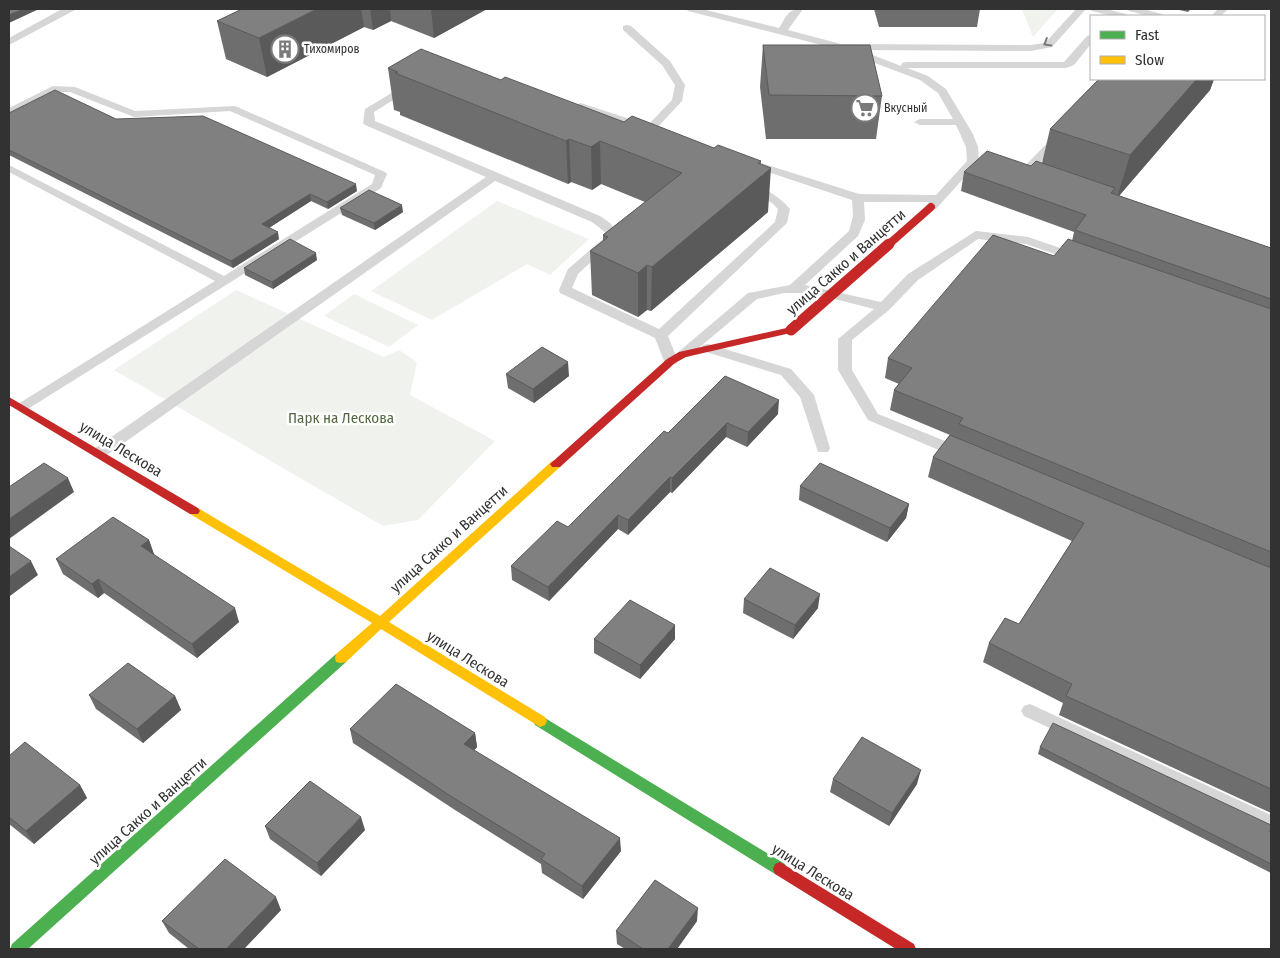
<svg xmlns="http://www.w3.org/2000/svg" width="1280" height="958" viewBox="0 0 1280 958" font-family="'Fira Sans Condensed',sans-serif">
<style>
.green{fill:#f0f3ed}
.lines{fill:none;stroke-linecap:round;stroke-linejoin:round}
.lane{fill:#d6d6d6;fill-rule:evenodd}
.fast{fill:#4caf50;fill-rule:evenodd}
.slow{fill:#ffc107;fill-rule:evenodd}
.jam{fill:#c62828;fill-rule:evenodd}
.jam-bridge-far1{stroke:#c62828;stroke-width:8}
.jam-bridge{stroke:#c62828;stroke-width:11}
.wall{fill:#6e6e6e}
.shaded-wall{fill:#5a5a5a}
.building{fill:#808080;stroke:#5a5a5a}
.oneway{stroke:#7c7c7c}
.labels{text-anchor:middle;stroke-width:5;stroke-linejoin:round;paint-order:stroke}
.far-poi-label{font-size:12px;fill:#323232;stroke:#fff;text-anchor:start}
.street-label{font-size:15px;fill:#323232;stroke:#fff}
.park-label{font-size:15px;fill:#526a42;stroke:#fff}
</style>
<rect width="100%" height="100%" fill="#fff"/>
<path class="green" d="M 1022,9 L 1058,9 L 1033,37 Z
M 497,201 L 589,239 L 550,275 L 527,264 L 432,320 L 371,291 Z
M 236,290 L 384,357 L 399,350 L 417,362 L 410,395 L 495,441 L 418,520 L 383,526 L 114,370 Z
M 354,294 L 418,325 L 389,347 L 324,316 Z"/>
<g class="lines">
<path class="lane" d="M 62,9 L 75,10 L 9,45 L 9,38 Z
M 686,9 L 702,9 L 779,28 C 787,16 787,9 803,9 L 788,30 L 841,44 L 1031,45 L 1045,43 L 1076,9 L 1086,9 L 1052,47 L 1031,51 L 860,50 L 901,66 L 902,63 L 906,62 L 1064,62 L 1087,36 L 1091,35 L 1091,44 L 1074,65 L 1066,68 L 907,68 L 928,76 L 946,89 L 973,134 L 978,147 L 979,161 L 936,209 L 928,209 L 926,206 L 929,202 L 864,202 L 865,220 L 858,236 L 805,285 L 881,302 L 908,274 L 976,231 L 1028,237 L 1081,255 L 1083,258 L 1081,261 L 1077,262 L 1026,244 L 978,239 L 918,280 L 889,310 L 852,340 L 852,370 L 878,414 L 965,449 L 967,453 L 965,457 L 955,457 L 868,420 L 838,370 L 838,339 L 874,309 L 811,293 L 784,293 L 757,299 L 688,357 L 678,357 L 676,354 L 748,293 L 790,285 L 849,231 L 853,216 L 852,200 L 747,165 L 745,163 L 747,161 L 755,161 L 859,194 L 936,195 L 967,161 L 966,147 L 956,125 L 920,125 L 914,122 L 920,119 L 953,119 L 938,93 L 920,80 L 851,54 L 851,50 L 841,50 L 688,11 Z
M 1090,9 L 1106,9 L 1126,14 L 1128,16 L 1112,16 L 1092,11 Z
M 1127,9 L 1143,9 L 1162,14 L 1164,16 L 1148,16 L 1129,11 Z
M 1218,9 L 1228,9 L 1221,16 L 1211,16 Z
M 627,25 L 631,26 L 670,61 L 685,85 L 682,101 L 654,131 L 650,132 L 576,108 L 575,106 L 580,103 L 584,104 L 648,125 L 672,100 L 675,85 L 662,65 L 623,30 L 623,26 Z
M 410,82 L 415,85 L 414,87 L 374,112 L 375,121 L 600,216 L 610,223 L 617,232 L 615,240 L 578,274 L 572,288 L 659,329 L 775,222 L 778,209 L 772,203 L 747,190 L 745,188 L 747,186 C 760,182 782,199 790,209 L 787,223 L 668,336 L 678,361 L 676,364 L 666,364 L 664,361 L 655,338 L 560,293 L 559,290 L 568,269 L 603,239 L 605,232 L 592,222 L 495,181 L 104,457 L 94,457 L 92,453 L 94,449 L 486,177 L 365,125 L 363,123 L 365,109 Z
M 53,86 L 75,87 L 135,111 L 235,106 L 385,172 L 387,174 L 381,188 L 23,412 L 18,410 L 16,407 L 18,404 L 215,281 L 9,172 L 9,165 L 224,276 L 372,184 L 375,175 L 230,111 L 134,117 L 70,92 L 55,92 L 9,115 L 9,108 Z
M 1057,136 L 1063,139 L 1033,170 L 1037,175 L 1035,177 L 1027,177 L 1021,170 L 1023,168 L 1053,137 Z
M 708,344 L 791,369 L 814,395 L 830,448 L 828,452 L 818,452 L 800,397 L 781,375 L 703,351 L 701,348 L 703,345 Z
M 1030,704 L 1271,815 L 1271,832 L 1024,716 L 1021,711 L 1024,706 Z"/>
<path class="fast" d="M 341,653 L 346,654 L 347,658 L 346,662 L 28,949 L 10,949 L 12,944 L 336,654 Z
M 540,715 L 785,864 L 787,869 L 785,874 L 780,876 L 775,874 L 535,725 L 533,721 L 535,717 Z"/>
<path class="slow" d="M 556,460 L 562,464 L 560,467 L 389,622 L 545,717 L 547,721 L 545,725 L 540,727 L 381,629 L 346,662 L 341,663 L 336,662 L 335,658 L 336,654 L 372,623 L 190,514 L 188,511 L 190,508 L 198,508 L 380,616 L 552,461 Z"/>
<path class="jam" d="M 791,327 L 795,328 L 796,330 L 795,332 L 686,357 L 675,363 L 560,467 L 552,467 L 550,464 L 667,359 L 679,352 Z
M 9,397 L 198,508 L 200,511 L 198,514 L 190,514 L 9,405 Z
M 780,862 L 914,944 L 916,949 L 896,949 L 775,874 L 773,869 L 775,864 Z"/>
<path class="jam-bridge-far1" d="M 888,245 L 931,207"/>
<path class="jam-bridge" d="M 791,330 L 889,244"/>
</g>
<path class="wall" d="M 242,9 L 487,9 L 434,38 L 391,21 L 373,30 L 364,27 L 267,77 L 226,59 L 217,21 Z
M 874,9 L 980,9 L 977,27 L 879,27 Z
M 1175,9 L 1191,9 L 1188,12 Z
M 763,45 L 882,96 L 876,139 L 766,139 L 760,87 Z
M 388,68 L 501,80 L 624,122 L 714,148 L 760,164 L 768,212 L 651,311 L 647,310 L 638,317 L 592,295 L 590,251 L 603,241 L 603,235 L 645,202 L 601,184 L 592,190 L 571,182 L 568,184 L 400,115 L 400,112 L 394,110 Z
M 1099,79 L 1214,79 L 1210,90 L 1119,196 L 1271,248 L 1271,813 L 1059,715 L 1063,703 L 983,662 L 989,643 L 1019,624 L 1072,541 L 928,477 L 933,457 L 950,435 L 890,410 L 894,390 L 899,384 L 885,378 L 888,358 L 1054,256 L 1072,241 L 1074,232 L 961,191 L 964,172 L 1031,166 L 1042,163 L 1050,129 Z
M 9,113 L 116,119 L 357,191 L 328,209 L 311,201 L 269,228 L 279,239 L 233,268 L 9,155 Z
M 340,208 L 403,212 L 375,230 L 342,215 Z
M 317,260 L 273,289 L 245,275 L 244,268 Z
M 506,374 L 569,376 L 534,403 L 508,388 Z
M 778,414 L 747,447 L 726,437 L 672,493 L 670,492 L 628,535 L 618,529 L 549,601 L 512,580 L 511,566 L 568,527 L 668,433 Z
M 800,486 L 909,504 L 906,518 L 887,542 L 799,500 Z
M 149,540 L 154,555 L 239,622 L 197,658 L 104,593 L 98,598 L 63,574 L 56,559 Z
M 744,599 L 818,608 L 793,639 L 743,613 Z
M 594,639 L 675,639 L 640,679 L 594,653 Z
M 89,695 L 175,696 L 181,710 L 143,743 L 96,709 Z
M 350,729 L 475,733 L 477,747 L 474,750 L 621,851 L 583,899 L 542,873 L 541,864 L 455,810 L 353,743 Z
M 1040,747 L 1271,832 L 1271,873 L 1038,754 Z
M 9,756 L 80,785 L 87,798 L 34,844 L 9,824 Z
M 833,779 L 917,784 L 889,826 L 830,792 Z
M 265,826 L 365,830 L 321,876 L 270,839 Z
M 281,910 L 244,949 L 189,949 L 169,933 L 162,921 Z
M 697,921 L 677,949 L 625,949 L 617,944 L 616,931 Z"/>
<path class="shaded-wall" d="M 23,9 L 39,9 L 9,23 L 9,15 Z
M 317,9 L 361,9 L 364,27 L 267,77 L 259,38 Z
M 370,9 L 390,9 L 391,21 L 373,30 Z
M 431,9 L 487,9 L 434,38 Z
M 1197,79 L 1214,79 L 1210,90 L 1117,198 L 1130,155 Z
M 569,139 L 571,182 L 568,184 L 566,141 Z
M 600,141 L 601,184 L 592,190 L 591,147 Z
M 761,161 L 759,178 L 771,168 L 768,212 L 651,311 L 652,267 Z
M 356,184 L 357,191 L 328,209 L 327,202 Z
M 310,194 L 311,201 L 264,231 L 262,224 Z
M 402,205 L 403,212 L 375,230 L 374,223 Z
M 278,232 L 279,239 L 233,268 L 231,261 Z
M 316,253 L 317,260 L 273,289 L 272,282 Z
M 647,265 L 647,310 L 638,317 L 638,273 Z
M 568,362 L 569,376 L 534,403 L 533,389 Z
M 779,400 L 778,414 L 747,447 L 748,432 Z
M 727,423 L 726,437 L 672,493 L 672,478 Z
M 670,477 L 670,492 L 628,535 L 628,520 Z
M 68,478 L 74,492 L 9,539 L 9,519 Z
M 909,504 L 906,518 L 887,542 L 890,528 Z
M 618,515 L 618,529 L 549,601 L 548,587 Z
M 149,540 L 154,554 L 146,560 L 141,546 Z
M 31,561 L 38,575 L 10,596 L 9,593 L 9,577 Z
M 98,579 L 104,593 L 98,598 L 92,584 Z
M 820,594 L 818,608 L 793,639 L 795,625 Z
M 235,608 L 239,622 L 197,658 L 192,644 Z
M 675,625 L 675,639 L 640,679 L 640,665 Z
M 175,696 L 181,710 L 143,743 L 137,729 Z
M 475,733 L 477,747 L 467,758 L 464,744 Z
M 921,770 L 917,784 L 889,826 L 892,813 Z
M 80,785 L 87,798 L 34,844 L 26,831 Z
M 361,817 L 365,830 L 321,876 L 317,863 Z
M 620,838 L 621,851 L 583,899 L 582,886 Z
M 276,897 L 281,910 L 244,949 L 226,949 Z
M 698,908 L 697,921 L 677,949 L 668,949 Z"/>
<path class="building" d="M 9,9 L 23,9 L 9,15 Z
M 242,9 L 317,9 L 259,38 L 217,21 Z
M 763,45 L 870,45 L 882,96 L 769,95 Z
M 421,49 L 501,80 L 505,77 L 624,122 L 632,116 L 714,148 L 718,145 L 761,161 L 758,163 L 771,168 L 652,267 L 647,265 L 638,273 L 590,251 L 608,237 L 603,235 L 682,173 L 600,141 L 591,147 L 569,139 L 566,141 L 395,73 L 398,72 L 388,68 Z
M 1099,79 L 1197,79 L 1130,155 L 1050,129 Z
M 55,90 L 116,119 L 203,116 L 356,184 L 327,202 L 310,194 L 262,224 L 278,232 L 231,261 L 9,150 L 9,113 Z
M 987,151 L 1031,166 L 1036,161 L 1115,188 L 1111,193 L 1271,248 L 1271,299 L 1075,230 L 1086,215 L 964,172 Z
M 369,190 L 402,205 L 374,223 L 340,208 Z
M 993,235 L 1054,256 L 1068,239 L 1271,309 L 1271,552 L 959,424 L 963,418 L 894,390 L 912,368 L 888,358 Z
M 290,239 L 316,253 L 272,282 L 244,268 Z
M 542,347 L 568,362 L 533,389 L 506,374 Z
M 725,376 L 779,400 L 748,432 L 727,423 L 672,478 L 670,477 L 628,520 L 618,515 L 548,587 L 511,566 L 557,521 L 568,527 L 664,431 L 668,433 Z
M 950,435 L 1271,568 L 1271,789 L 1066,696 L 1072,684 L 989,643 L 1005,618 L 1019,624 L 1084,523 L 933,457 Z
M 44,463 L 68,478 L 9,519 L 9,487 Z
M 820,463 L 909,504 L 890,528 L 800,486 Z
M 113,517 L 149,540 L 141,546 L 235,608 L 192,644 L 98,579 L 92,584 L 56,559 Z
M 9,546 L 31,561 L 9,577 Z
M 770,568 L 820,594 L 795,625 L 744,599 Z
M 630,600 L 675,625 L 640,665 L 594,639 Z
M 128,663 L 175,696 L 137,729 L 89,695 Z
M 396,684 L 475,733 L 464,744 L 620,838 L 582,886 L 541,859 L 545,854 L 452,797 L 350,729 Z
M 1053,723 L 1271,825 L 1270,832 L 1271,832 L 1271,864 L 1040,747 Z
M 862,737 L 921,770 L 892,813 L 833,779 Z
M 25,742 L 80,785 L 26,831 L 9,817 L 9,756 Z
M 310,781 L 361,817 L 317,863 L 265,826 Z
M 225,859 L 276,897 L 226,949 L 199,949 L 162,921 Z
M 655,880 L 698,908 L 668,949 L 643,949 L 616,931 Z"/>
<defs><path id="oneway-chevron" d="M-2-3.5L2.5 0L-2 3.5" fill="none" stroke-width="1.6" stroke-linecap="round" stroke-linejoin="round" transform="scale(1.25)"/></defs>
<use class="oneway" href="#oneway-chevron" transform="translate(1047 43) rotate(149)"/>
<defs>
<g id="building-ring" transform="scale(1.4375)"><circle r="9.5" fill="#fff" stroke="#7a7a7a" stroke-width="1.5"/><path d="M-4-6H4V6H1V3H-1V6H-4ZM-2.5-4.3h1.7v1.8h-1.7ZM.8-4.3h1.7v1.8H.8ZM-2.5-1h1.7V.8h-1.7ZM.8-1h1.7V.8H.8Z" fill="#7a7a7a"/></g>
<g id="supermarket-ring" transform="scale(1.4375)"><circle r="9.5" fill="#fff" stroke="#7a7a7a" stroke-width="1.5"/><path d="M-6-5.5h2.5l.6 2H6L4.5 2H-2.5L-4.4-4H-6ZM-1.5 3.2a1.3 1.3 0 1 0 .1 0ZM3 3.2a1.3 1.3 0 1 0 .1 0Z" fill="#7a7a7a"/></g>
</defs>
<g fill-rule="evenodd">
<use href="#building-ring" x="285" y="49"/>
<use href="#supermarket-ring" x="865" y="108"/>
</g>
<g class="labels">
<g class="far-poi-label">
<text x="304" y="53">Тихомиров</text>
<text x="884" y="112">Вкусный</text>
</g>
<g class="street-label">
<text transform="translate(846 262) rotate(-41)" y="5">улица Сакко и Ванцетти</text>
<text transform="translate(121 449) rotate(31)" y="5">улица Лескова</text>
<text transform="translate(449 539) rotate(-42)" y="5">улица Сакко и Ванцетти</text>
<text transform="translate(468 659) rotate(32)" y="5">улица Лескова</text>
<text transform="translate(148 811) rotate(-42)" y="5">улица Сакко и Ванцетти</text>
<text transform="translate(813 872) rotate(32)" y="5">улица Лескова</text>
</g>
<g class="park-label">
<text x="341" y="423">Парк на Лескова</text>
</g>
</g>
<rect width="1280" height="958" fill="none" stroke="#323232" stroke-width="20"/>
<rect x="1090" y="15" width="175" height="65" fill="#ffffff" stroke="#adadad"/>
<rect x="1100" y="31" width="25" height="8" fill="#4caf50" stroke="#adadad"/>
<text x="1135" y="40" font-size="15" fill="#323232">Fast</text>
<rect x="1100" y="56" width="25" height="8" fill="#ffc107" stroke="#adadad"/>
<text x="1135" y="65" font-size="15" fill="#323232">Slow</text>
</svg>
